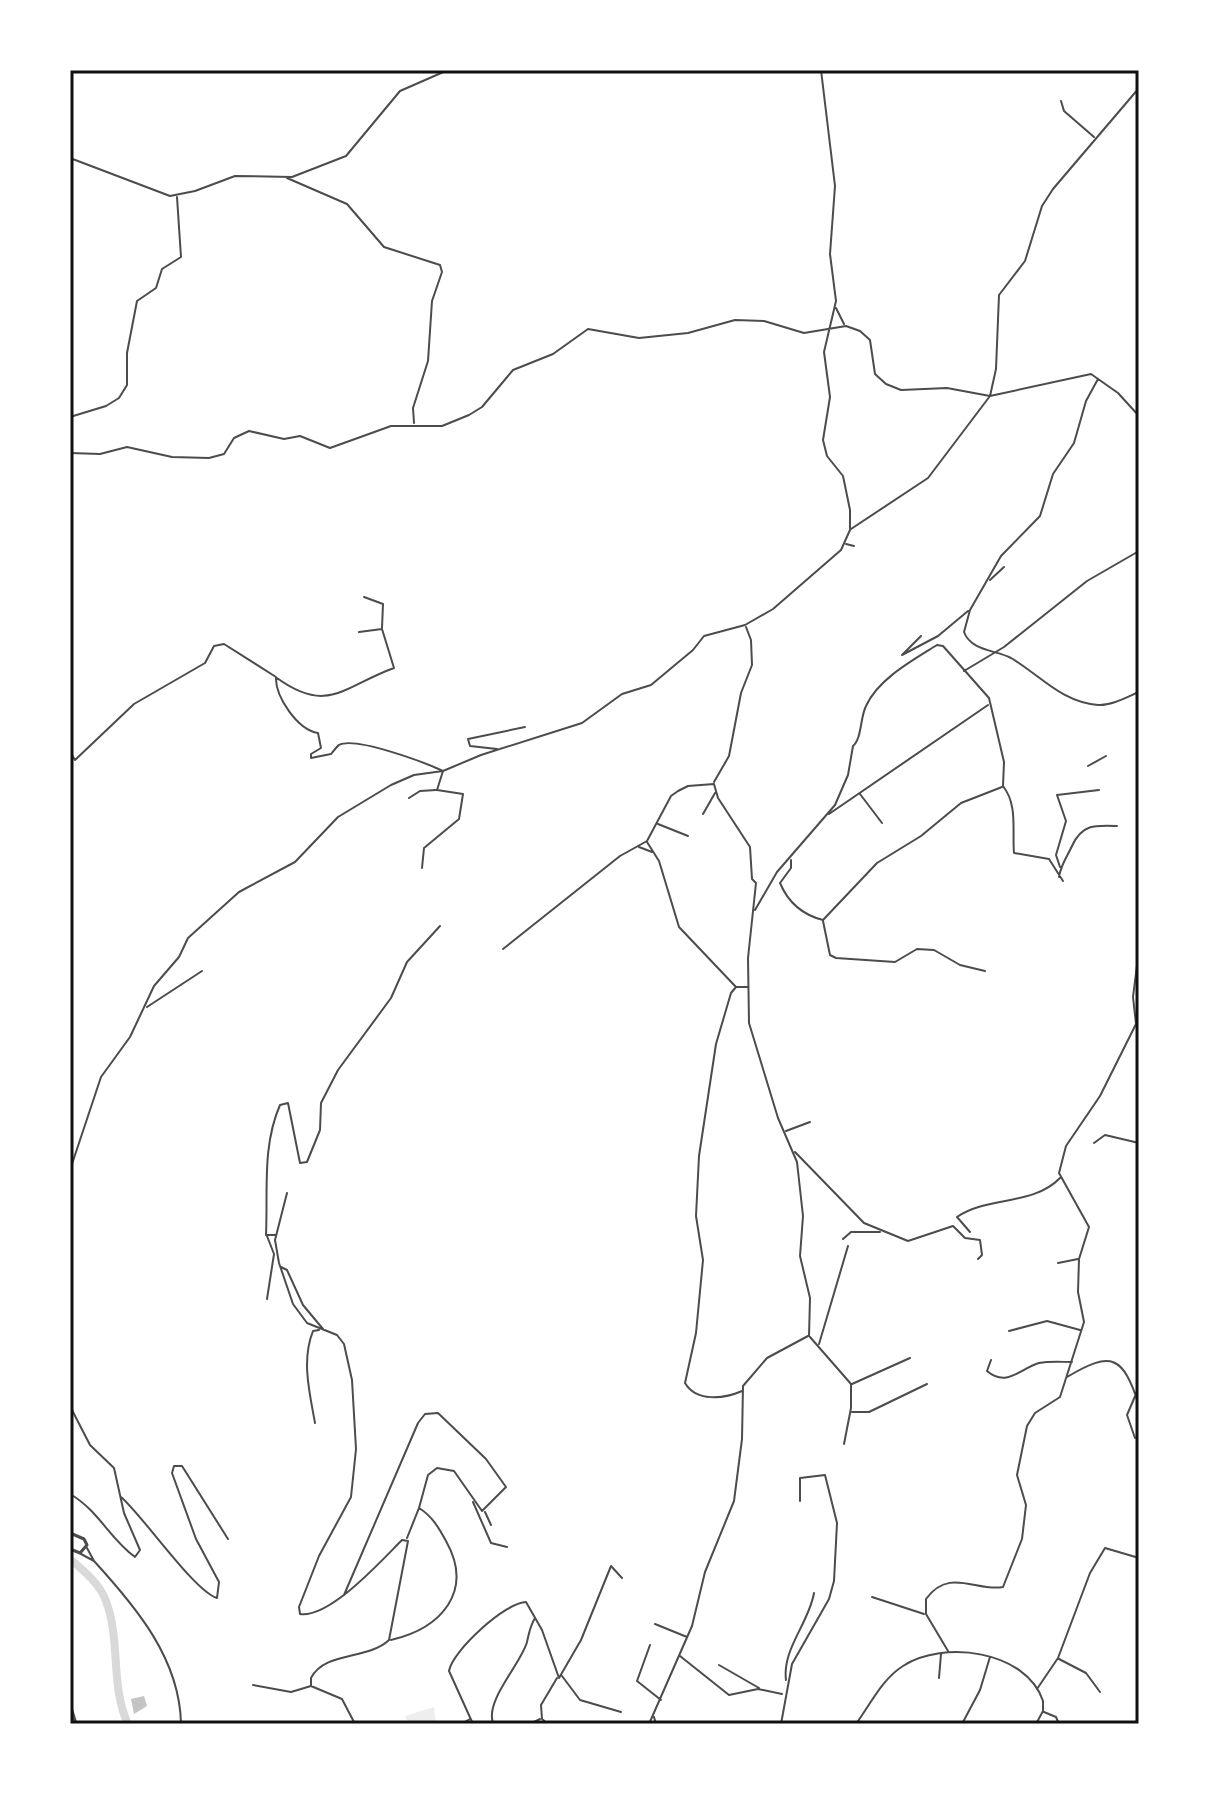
<svg xmlns="http://www.w3.org/2000/svg" width="1209" height="1794" viewBox="0 0 1209 1794" font-family="'Noto Sans',sans-serif">
<style>
.green{fill:#eee}
.lines{fill:none;stroke-linecap:round;stroke-linejoin:round}
.river{stroke:#d9d9d9;stroke-width:8}
.building{fill:#c4c4c4}
.minor{stroke:#4c4c4c;stroke-width:2}
.tertiary{stroke:#4c4c4c;stroke-width:3}
.neatline{fill:none;stroke:#111;stroke-width:3}
</style>
<rect width="100%" height="100%" fill="#fff"/>
<path class="green" d="M 434,1707 L 436,1724 L 409,1724 L 405,1716 Z"/>
<g class="lines">
<path class="river" d="M 70,1559 C 83,1570 100,1584 106,1601 C 121,1641 110,1686 128,1724"/>
</g>
<path class="building" d="M 144,1696 L 147,1706 L 134,1714 L 131,1699 Z"/>
<g class="lines">
<path class="minor" d="M 1061,101 L 1064,111 L 1094,137
M 70,158 L 170,196 L 195,191 L 235,176 L 292,177 L 346,156 L 400,91 L 448,70
M 287,178 L 347,204 L 384,247 L 440,265 L 442,272 L 432,301 L 428,361 L 413,408 L 414,423
M 836,308 L 844,324
M 1098,379 L 1086,401 L 1074,443 L 1053,474 L 1040,516 L 1001,556 L 970,610 L 964,632 C 971,651 996,650 1011,658 C 1040,675 1061,702 1098,705 C 1111,706 1127,697 1139,692
M 70,417 L 106,406 L 119,398 L 127,385 L 127,353 L 137,301 L 156,288 L 162,269 L 181,257 L 177,197
M 70,453 L 100,454 L 127,447 L 172,457 L 209,458 L 224,454 L 234,438 L 249,431 L 284,439 L 300,436 L 330,448 L 391,426 L 442,426 L 469,415 L 482,407 L 513,370 L 553,354 L 588,329 L 639,338 L 688,333 L 735,320 L 764,321 L 804,333 L 846,326 L 860,331 L 870,340 L 875,374 L 886,384 L 901,390 L 947,388 L 990,396 L 1091,374 L 1118,393 L 1139,416
M 851,529 L 928,478 L 990,396 L 996,369 L 999,295 L 1025,261 L 1042,206 L 1053,189 L 1139,88
M 846,544 L 854,546
M 990,580 L 1004,567
M 364,597 L 383,604 L 382,628
M 921,636 L 902,655 L 938,636 L 968,611
M 964,671 L 1004,647 L 1087,581 L 1139,551
M 277,678 C 328,715 344,686 394,668 L 382,629 L 359,632
M 497,749 L 470,746 L 468,739 L 525,727
M 70,752 L 75,760 L 134,704 L 205,663 L 214,646 L 224,644 L 276,677 C 275,697 298,730 318,733 L 321,748 L 311,754 L 311,758 L 331,754 C 332,753 337,746 339,745 C 355,736 426,763 443,771 L 437,790 L 463,794 L 459,819 L 424,848 L 422,868
M 1088,766 L 1106,756
M 714,782 L 729,756 L 741,693 L 752,665 L 751,640 L 746,627
M 860,794 L 882,823
M 409,798 L 420,791 L 436,790
M 703,814 L 715,793
M 829,814 L 988,705
M 658,824 L 688,836
M 647,842 L 659,861 L 679,927 L 736,987 L 747,987
M 639,847 L 652,852
M 791,860 L 791,868 L 780,883 C 788,902 803,915 823,920 L 877,863 L 921,836 L 961,803 L 1002,787
M 1060,867 L 1056,855 L 1066,821 L 1057,795 L 1099,790
M 1059,877 C 1061,864 1067,857 1072,846 C 1082,824 1095,825 1117,826
M 755,910 L 777,872 L 835,805 L 848,775 L 853,746 C 862,738 860,718 866,706 C 878,679 913,660 937,645 L 943,646 L 989,698 L 1004,762 L 1003,786 C 1018,805 1012,831 1014,853 L 1049,859 L 1063,881
M 823,921 L 830,955 L 836,958 L 895,962 L 917,949 L 934,950 L 960,965 L 985,971
M 503,949 L 620,856 L 647,841 L 671,796 L 678,791 L 688,786 L 714,784 L 718,798 L 750,847 L 752,879 L 756,883 L 748,958 L 749,1023 L 778,1118 L 797,1162 L 803,1216 L 800,1256 L 810,1298 L 809,1336
M 736,987 L 731,993 L 716,1044 L 699,1156 L 696,1216 L 703,1260 L 696,1333 L 685,1383 C 696,1402 724,1399 742,1391
M 147,1007 L 202,971
M 786,1131 L 810,1122
M 1094,1143 L 1105,1135 L 1139,1143
M 795,1152 L 864,1223 L 908,1241 L 953,1226 L 965,1238 L 980,1240 L 982,1255 L 978,1259
M 70,1170 L 101,1077 L 130,1037 L 154,986 L 179,957 L 188,938 L 239,892 L 295,862 L 338,817 L 391,785 L 414,775 L 443,771 L 481,755 L 582,723 L 622,694 L 651,685 L 693,650 L 704,636 L 745,625 L 773,609 L 841,550 L 850,530 L 850,510 L 843,476 L 827,456 L 823,440 L 830,397 L 824,352 L 836,301 L 830,254 L 835,186 L 821,70
M 287,1193 L 275,1240 L 279,1263 L 293,1304 L 307,1323 L 337,1335 L 344,1344 L 352,1380 L 356,1449 L 351,1497 L 319,1556 L 299,1607 L 300,1614 C 330,1618 381,1561 402,1540 L 408,1541 L 389,1640 C 368,1660 325,1651 311,1678 L 311,1686 L 342,1699 L 355,1724
M 970,1232 L 957,1217 C 987,1196 1033,1206 1060,1178
M 276,1235 L 266,1235 C 268,1191 262,1146 280,1105 L 288,1103 L 300,1163 L 307,1162 L 320,1130 L 321,1103 L 338,1070 L 391,998 L 407,962 L 440,926
M 267,1236 L 274,1254 L 267,1299
M 843,1239 L 851,1232 L 880,1232
M 1058,1263 L 1078,1259
M 281,1267 L 287,1270 L 303,1305 L 323,1329
M 1009,1331 L 1047,1321 L 1080,1330
M 810,1337 L 851,1384 L 851,1408 L 844,1444
M 819,1344 L 848,1246
M 991,1360 L 987,1371 C 1007,1388 1021,1368 1039,1363 C 1050,1361 1061,1362 1072,1362
M 1067,1377 C 1112,1350 1123,1356 1139,1405
M 852,1384 L 910,1358
M 852,1412 L 869,1412 L 927,1384
M 315,1423 C 310,1394 301,1361 313,1331 L 319,1330
M 1135,1438 L 1127,1415 L 1139,1387
M 70,1494 C 98,1510 110,1539 135,1557 L 140,1550 L 124,1513 L 114,1468 L 90,1445 L 72,1410
M 121,1497 C 144,1517 194,1591 217,1598 L 219,1582 L 196,1539 L 172,1473 L 174,1466 L 182,1466 L 228,1539
M 473,1502 L 491,1543 L 507,1547
M 485,1512 L 491,1525
M 407,1538 L 419,1508
M 81,1554 L 94,1561 L 87,1548
M 94,1561 C 136,1607 180,1659 181,1724
M 344,1595 L 418,1423 L 425,1414 L 438,1413 L 486,1459 L 506,1487 L 482,1511 L 454,1471 L 437,1468 L 428,1475 L 419,1508 C 432,1516 439,1528 446,1541 C 474,1591 442,1628 391,1640
M 872,1597 L 924,1614
M 655,1624 L 687,1637
M 650,1645 L 637,1681 L 661,1700
M 948,1651 L 926,1614 L 926,1599 C 949,1567 976,1592 1003,1587 L 1022,1539 L 1026,1505 L 1017,1475 L 1027,1426 L 1035,1413 L 1060,1397 L 1084,1322 L 1078,1292 L 1079,1259 L 1089,1227 L 1059,1173 L 1066,1146 L 1100,1096 L 1136,1024 L 1133,997 L 1139,950
M 680,1656 L 729,1695 L 758,1689 L 782,1694
M 1059,1659 L 1086,1673 L 1100,1692
M 719,1665 L 759,1688
M 562,1676 L 580,1700 L 621,1712
M 939,1678 L 941,1654
M 786,1680 C 782,1649 809,1623 814,1593
M 253,1685 L 291,1692 L 311,1686
M 1037,1689 L 1058,1658 L 1090,1573 L 1105,1548 L 1139,1558
M 1044,1712 L 1056,1717 L 1059,1724
M 654,1717 L 656,1724
M 493,1723 C 485,1700 521,1664 527,1642 C 529,1633 530,1626 535,1618
M 461,1724 L 470,1719
M 473,1724 L 449,1671 C 452,1651 506,1602 526,1602 L 542,1630 L 559,1678 L 581,1640 L 611,1566 L 622,1578
M 530,1724 L 540,1719
M 548,1724 L 542,1719 L 541,1705 L 557,1678
M 649,1724 L 692,1626 L 705,1572 L 734,1501 L 742,1439 L 743,1386 L 767,1358 L 808,1336
M 781,1724 L 792,1664 L 829,1599 L 834,1581 L 837,1523 L 825,1475 L 800,1478 L 800,1501
M 856,1724 C 870,1705 882,1679 903,1666 C 943,1640 1026,1650 1043,1701 L 1043,1711 L 1036,1724
M 962,1724 L 980,1690 L 990,1657"/>
<path class="tertiary" d="M 70,1533 L 84,1539 L 87,1545 L 80,1553 L 70,1549
M 70,1704 L 76,1724"/>
</g>
<rect width="1209" height="1794" fill="none" stroke="#ffffff" stroke-width="144"/>
<rect x="72" y="72" width="1065" height="1650" class="neatline"/>
</svg>
